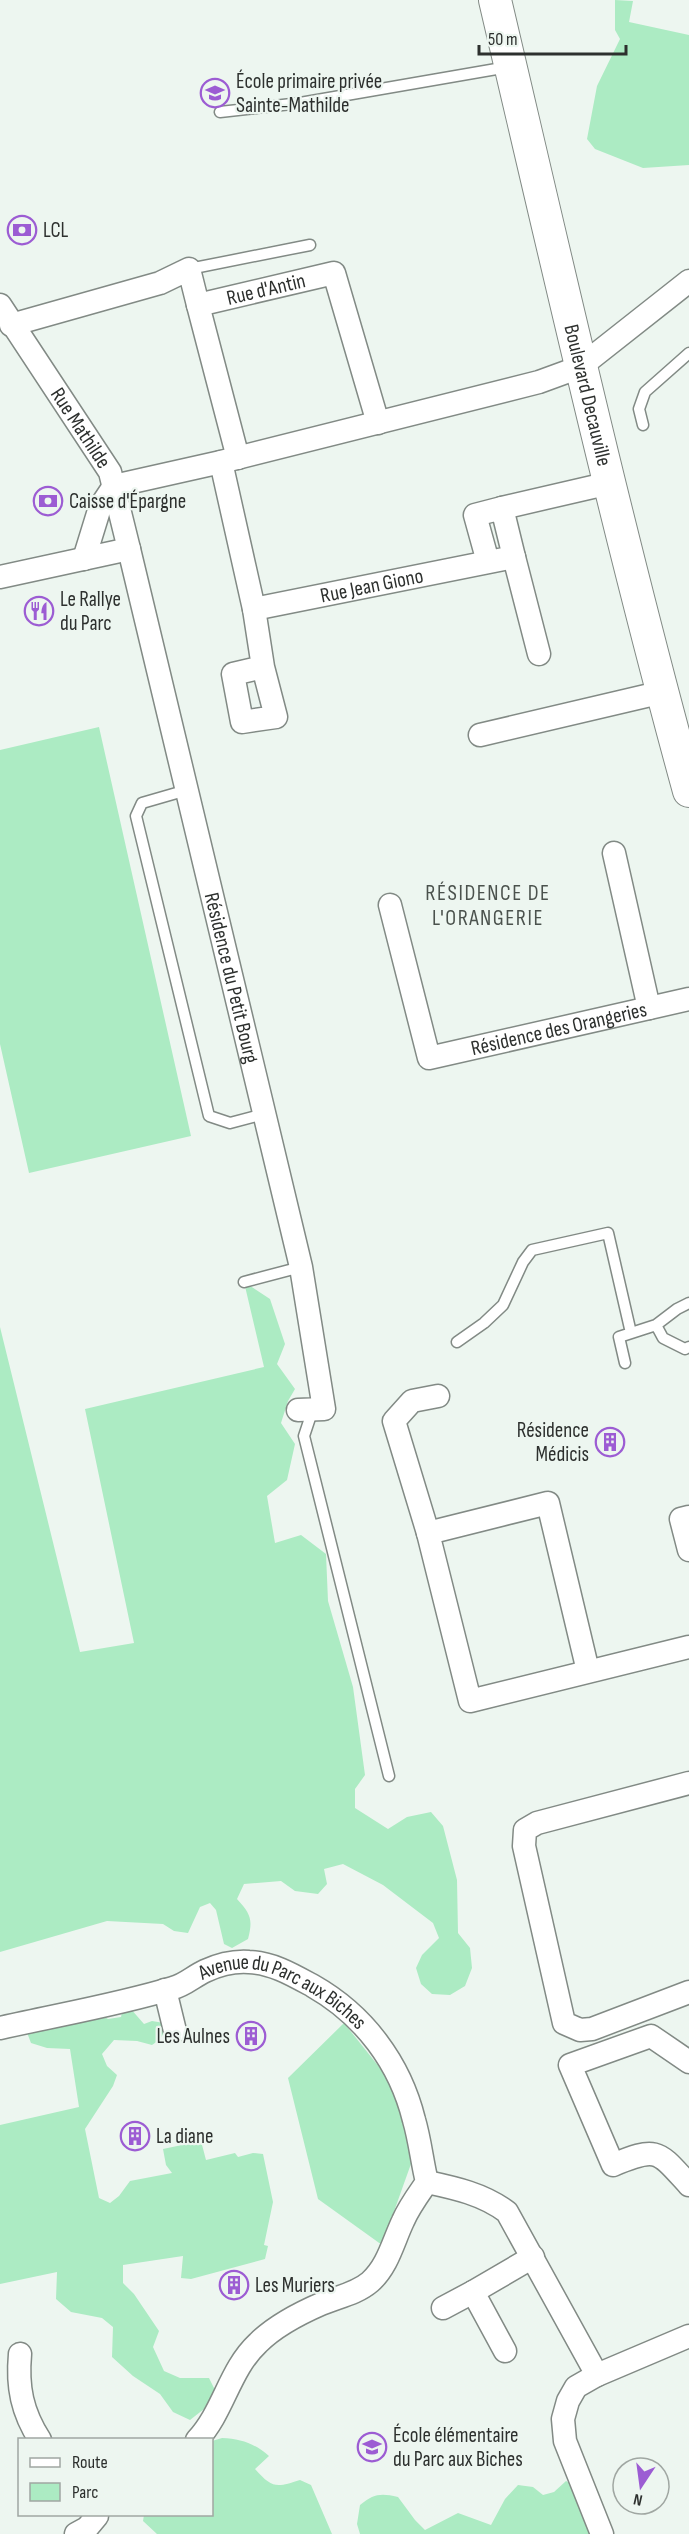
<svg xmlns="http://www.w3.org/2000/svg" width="689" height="2534" viewBox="0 0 689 2534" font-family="'Sofia Sans Condensed',sans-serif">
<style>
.green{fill:#acebc3}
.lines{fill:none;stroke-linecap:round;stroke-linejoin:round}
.lane-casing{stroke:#828a85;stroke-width:13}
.street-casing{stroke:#828a85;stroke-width:25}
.secondary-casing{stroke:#828a85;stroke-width:34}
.lane{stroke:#fff;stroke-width:10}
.street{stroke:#fff;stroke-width:22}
.secondary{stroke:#fff;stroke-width:32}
.labels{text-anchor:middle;stroke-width:4.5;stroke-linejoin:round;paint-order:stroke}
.poi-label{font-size:21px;fill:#2d302e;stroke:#edf6f0;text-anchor:start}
.street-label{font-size:21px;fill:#2d302e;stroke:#edf6f0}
.neighbourhood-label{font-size:22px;letter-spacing:1.5px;fill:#4b524d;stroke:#edf6f0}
</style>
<rect width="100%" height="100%" fill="#edf6f0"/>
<path class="green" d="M 615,0 L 633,1 L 629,22 L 689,35 L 689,165 L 643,168 L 595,149 L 587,139 L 597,86 L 620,39 L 615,30 Z
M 99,727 L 191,1136 L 29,1173 L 0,1044 L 0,750 Z
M 244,1282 L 270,1299 L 285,1344 L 277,1364 L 295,1389 L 288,1401 L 281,1423 L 295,1444 L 287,1480 L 267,1496 L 275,1543 L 301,1535 L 326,1554 L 328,1601 L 353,1687 L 365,1775 L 355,1789 L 355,1808 L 388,1829 L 407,1817 L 431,1812 L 443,1826 L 457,1880 L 458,1933 L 470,1948 L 472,1968 L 465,1986 L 450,1995 L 432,1994 L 421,1984 L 416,1968 L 422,1955 L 439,1938 L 433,1923 L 383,1885 L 343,1864 L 324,1869 L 327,1884 L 318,1894 L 295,1891 L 281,1881 L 244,1884 L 237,1899 C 251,1914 253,1920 248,1939 L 232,1948 L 224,1944 L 216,1910 L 210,1903 L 200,1907 L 188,1933 L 174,1931 L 163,1924 L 107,1921 L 0,1952 L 0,1327 L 80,1652 L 134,1643 L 85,1409 L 264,1367 Z
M 123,2008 L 130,2008 L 144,2024 L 152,2021 L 164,2023 C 166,2034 161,2039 152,2045 L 137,2041 L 114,2040 L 102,2054 L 107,2066 L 117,2075 L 113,2086 L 85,2129 L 99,2198 L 110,2203 L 119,2196 L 130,2181 L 172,2173 L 166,2165 L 163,2149 L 201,2141 L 206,2160 L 235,2153 L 238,2157 L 253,2153 L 263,2154 L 273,2202 L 264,2245 L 268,2246 L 265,2259 L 191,2279 L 181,2278 L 183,2256 L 123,2265 L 123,2283 L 134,2294 L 159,2331 L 153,2347 L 164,2371 L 180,2378 L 209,2378 L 215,2390 L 204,2409 L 190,2420 L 173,2412 L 160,2394 L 133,2376 L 112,2357 L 113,2327 L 102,2318 L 71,2312 L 56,2299 L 57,2272 L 0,2284 L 0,2125 L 79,2107 L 70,2049 L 47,2048 L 31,2043 L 26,2030 L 93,2009 L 108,2019 L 121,2017 Z
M 344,2023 L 396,2088 L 412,2161 L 382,2245 L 318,2199 L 288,2078 Z
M 222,2438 C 241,2439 254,2443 269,2456 L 255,2469 C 272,2488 276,2488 300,2480 L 311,2485 L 332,2534 L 157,2534 L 143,2521 L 144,2515 L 212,2514 L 212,2441 Z
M 566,2481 L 577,2487 L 592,2534 L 360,2534 L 357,2524 L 360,2505 C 374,2494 380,2493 398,2497 L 415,2520 L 425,2530 L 458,2513 L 491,2525 L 505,2499 L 518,2485 L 533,2487 L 543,2495 L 554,2492 Z"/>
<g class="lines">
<g class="lane-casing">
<path id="lane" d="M 220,112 L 300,103 L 508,67
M 189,269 L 310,245
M 643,425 L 639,409 L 645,392 L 689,353
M 187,790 L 142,803 L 136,816 L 209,1116 L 230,1123 L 264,1114
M 244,1282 L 301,1267
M 656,1325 L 677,1309 L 689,1303
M 457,1342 L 484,1323 L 503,1305 L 523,1262 L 532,1250 L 608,1233 L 631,1333
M 625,1363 L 619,1337 L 656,1325 L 663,1338 L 685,1349 L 689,1347
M 313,1409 L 304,1436 L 389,1776"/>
</g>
<g class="street-casing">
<g id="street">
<path id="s1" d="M 0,305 L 110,472 L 129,549 L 0,577"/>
<path d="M 11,325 L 160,283 L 189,269 L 198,305"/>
<path id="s2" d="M 238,458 L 198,305 L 334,273 L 378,423"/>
<path d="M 221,462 L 254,609 L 263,667 L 276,717 L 242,722 L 233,674 L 263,667"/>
<path d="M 114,486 L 221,462 L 539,382 L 580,367 L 689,281"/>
<path d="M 502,508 L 610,483"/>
<path id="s3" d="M 129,549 L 301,1267 L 324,1409 L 298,1410"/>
<path d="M 514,557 L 539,654"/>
<path d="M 84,559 L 100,507 L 114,486"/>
<path id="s4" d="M 254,609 L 514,557 L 502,508 L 475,515 L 488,562"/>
<path d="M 480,735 L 663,692"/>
<path d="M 614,853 L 649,1008"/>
<path id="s5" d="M 390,905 L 429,1058 L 689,999"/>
<path d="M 689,1517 L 681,1519 L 689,1550"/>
<path d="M 428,1533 L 394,1421 L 412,1401 L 438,1396"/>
<path d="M 588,1671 L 548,1503 L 428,1533 L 470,1701 L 689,1647"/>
<path d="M 689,1783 L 537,1823 L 525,1830 L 524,1846 L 564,2023 L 580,2030 L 592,2029 L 689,1992"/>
<path d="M 165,1990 L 175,2031"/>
<path id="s6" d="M 0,2028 C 57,2015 117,2005 173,1988 C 185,1985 194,1976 205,1971 C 218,1965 235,1961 249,1962 C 273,1963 293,1975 313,1986 C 364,2015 400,2063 414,2120 C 420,2140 422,2162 427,2182 C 418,2195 409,2207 403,2221 C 393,2242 388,2266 370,2282 C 356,2294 337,2297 321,2304 C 298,2314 275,2326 258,2343 C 229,2370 224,2411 197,2440"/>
<path d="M 689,2062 L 651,2036 L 570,2065 L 613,2165 C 658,2146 658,2151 689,2185"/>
<path d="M 427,2182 C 455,2188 483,2194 507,2212 L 597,2375"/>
<path d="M 443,2308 L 473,2292"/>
<path d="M 505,2351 L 473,2292 L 533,2257"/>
<path d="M 20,2354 C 17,2387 22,2412 40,2440"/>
<path d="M 76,2534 L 87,2528 L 97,2516"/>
<path d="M 602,2534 L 565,2441 L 563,2419 L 568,2401 L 576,2387 L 597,2375 L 689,2336"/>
</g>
</g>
<g class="secondary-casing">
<g id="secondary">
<path id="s7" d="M 495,0 C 557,264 617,529 689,791"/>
</g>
</g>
<use href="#lane" class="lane"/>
<use href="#street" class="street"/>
<use href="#secondary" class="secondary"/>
</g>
<defs>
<g id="school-ring" transform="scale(1.5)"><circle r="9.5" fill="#edf6f0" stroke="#9c5cd3" stroke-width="1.5"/><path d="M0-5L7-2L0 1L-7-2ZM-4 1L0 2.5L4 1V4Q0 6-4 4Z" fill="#9c5cd3"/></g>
<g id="bank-ring" transform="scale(1.5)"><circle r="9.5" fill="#edf6f0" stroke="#9c5cd3" stroke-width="1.5"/><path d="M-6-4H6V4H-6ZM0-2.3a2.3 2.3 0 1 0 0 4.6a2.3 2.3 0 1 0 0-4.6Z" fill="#9c5cd3"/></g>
<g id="restaurant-ring" transform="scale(1.5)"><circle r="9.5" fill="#edf6f0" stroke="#9c5cd3" stroke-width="1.5"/><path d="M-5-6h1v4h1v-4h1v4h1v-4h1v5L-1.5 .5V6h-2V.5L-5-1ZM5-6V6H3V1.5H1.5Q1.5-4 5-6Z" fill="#9c5cd3"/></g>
<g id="building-ring" transform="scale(1.5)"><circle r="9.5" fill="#edf6f0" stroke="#9c5cd3" stroke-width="1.5"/><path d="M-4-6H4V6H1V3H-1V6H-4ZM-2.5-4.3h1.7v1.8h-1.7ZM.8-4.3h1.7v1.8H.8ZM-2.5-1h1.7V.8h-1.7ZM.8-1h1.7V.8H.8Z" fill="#9c5cd3"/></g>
</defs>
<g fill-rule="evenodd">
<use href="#school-ring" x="215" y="93"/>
<use href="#bank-ring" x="22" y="230"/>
<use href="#bank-ring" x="48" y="501"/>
<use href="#restaurant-ring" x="39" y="611"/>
<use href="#building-ring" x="610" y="1442"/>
<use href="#building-ring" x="251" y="2036"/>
<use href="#building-ring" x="135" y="2136"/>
<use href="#building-ring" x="234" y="2285"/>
<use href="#school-ring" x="372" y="2447"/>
</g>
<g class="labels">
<g class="poi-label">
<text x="236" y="88">École primaire privée<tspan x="236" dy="24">Sainte-Mathilde</tspan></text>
<text x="43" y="237">LCL</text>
<text x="69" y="508">Caisse d'Épargne</text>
<text x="60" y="606">Le Rallye<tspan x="60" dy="24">du Parc</tspan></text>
<text x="589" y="1437" text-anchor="end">Résidence<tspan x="589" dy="24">Médicis</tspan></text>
<text x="230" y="2043" text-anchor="end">Les Aulnes</text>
<text x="156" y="2143">La diane</text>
<text x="255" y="2292">Les Muriers</text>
<text x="393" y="2442">École élémentaire<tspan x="393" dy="24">du Parc aux Biches</tspan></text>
</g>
<g class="street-label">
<text dy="7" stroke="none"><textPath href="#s2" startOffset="228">Rue d'Antin</textPath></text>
<text dy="7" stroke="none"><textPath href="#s7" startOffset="406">Boulevard Decauville</textPath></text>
<text dy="7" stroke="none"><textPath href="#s1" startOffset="147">Rue Mathilde</textPath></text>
<text dy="7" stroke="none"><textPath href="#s4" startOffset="120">Rue Jean Giono</textPath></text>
<text dy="7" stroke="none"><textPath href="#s3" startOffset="441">Résidence du Petit Bourg</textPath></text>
<text dy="7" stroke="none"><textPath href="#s5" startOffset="291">Résidence des Orangeries</textPath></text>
<text dy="7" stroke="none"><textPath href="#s6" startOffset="300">Avenue du Parc aux Biches</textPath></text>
</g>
<g class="neighbourhood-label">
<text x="488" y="900">RÉSIDENCE DE<tspan x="488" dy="25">L'ORANGERIE</tspan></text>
</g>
</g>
<rect x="18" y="2438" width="195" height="78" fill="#edf6f0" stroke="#a0a7a2" stroke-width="1.5"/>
<rect x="30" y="2458" width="30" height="9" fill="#ffffff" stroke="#a0a7a2" stroke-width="1.5"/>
<text x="72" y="2468" font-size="18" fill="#2d302e">Route</text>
<rect x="30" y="2483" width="30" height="18" fill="#acebc3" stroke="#a0a7a2" stroke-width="1.5"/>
<text x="72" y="2498" font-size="18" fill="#2d302e">Parc</text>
<g transform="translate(641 2486) rotate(193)"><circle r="28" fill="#edf6f0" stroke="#a0a7a2" stroke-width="1.5"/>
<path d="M0-4.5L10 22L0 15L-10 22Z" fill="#9c5cd3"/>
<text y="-9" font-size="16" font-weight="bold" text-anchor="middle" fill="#2d302e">N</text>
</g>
<path d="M479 45v9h147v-9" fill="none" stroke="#2d302e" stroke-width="3"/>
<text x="488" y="45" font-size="18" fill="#2d302e" stroke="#edf6f0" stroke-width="4.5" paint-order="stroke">50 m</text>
</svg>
